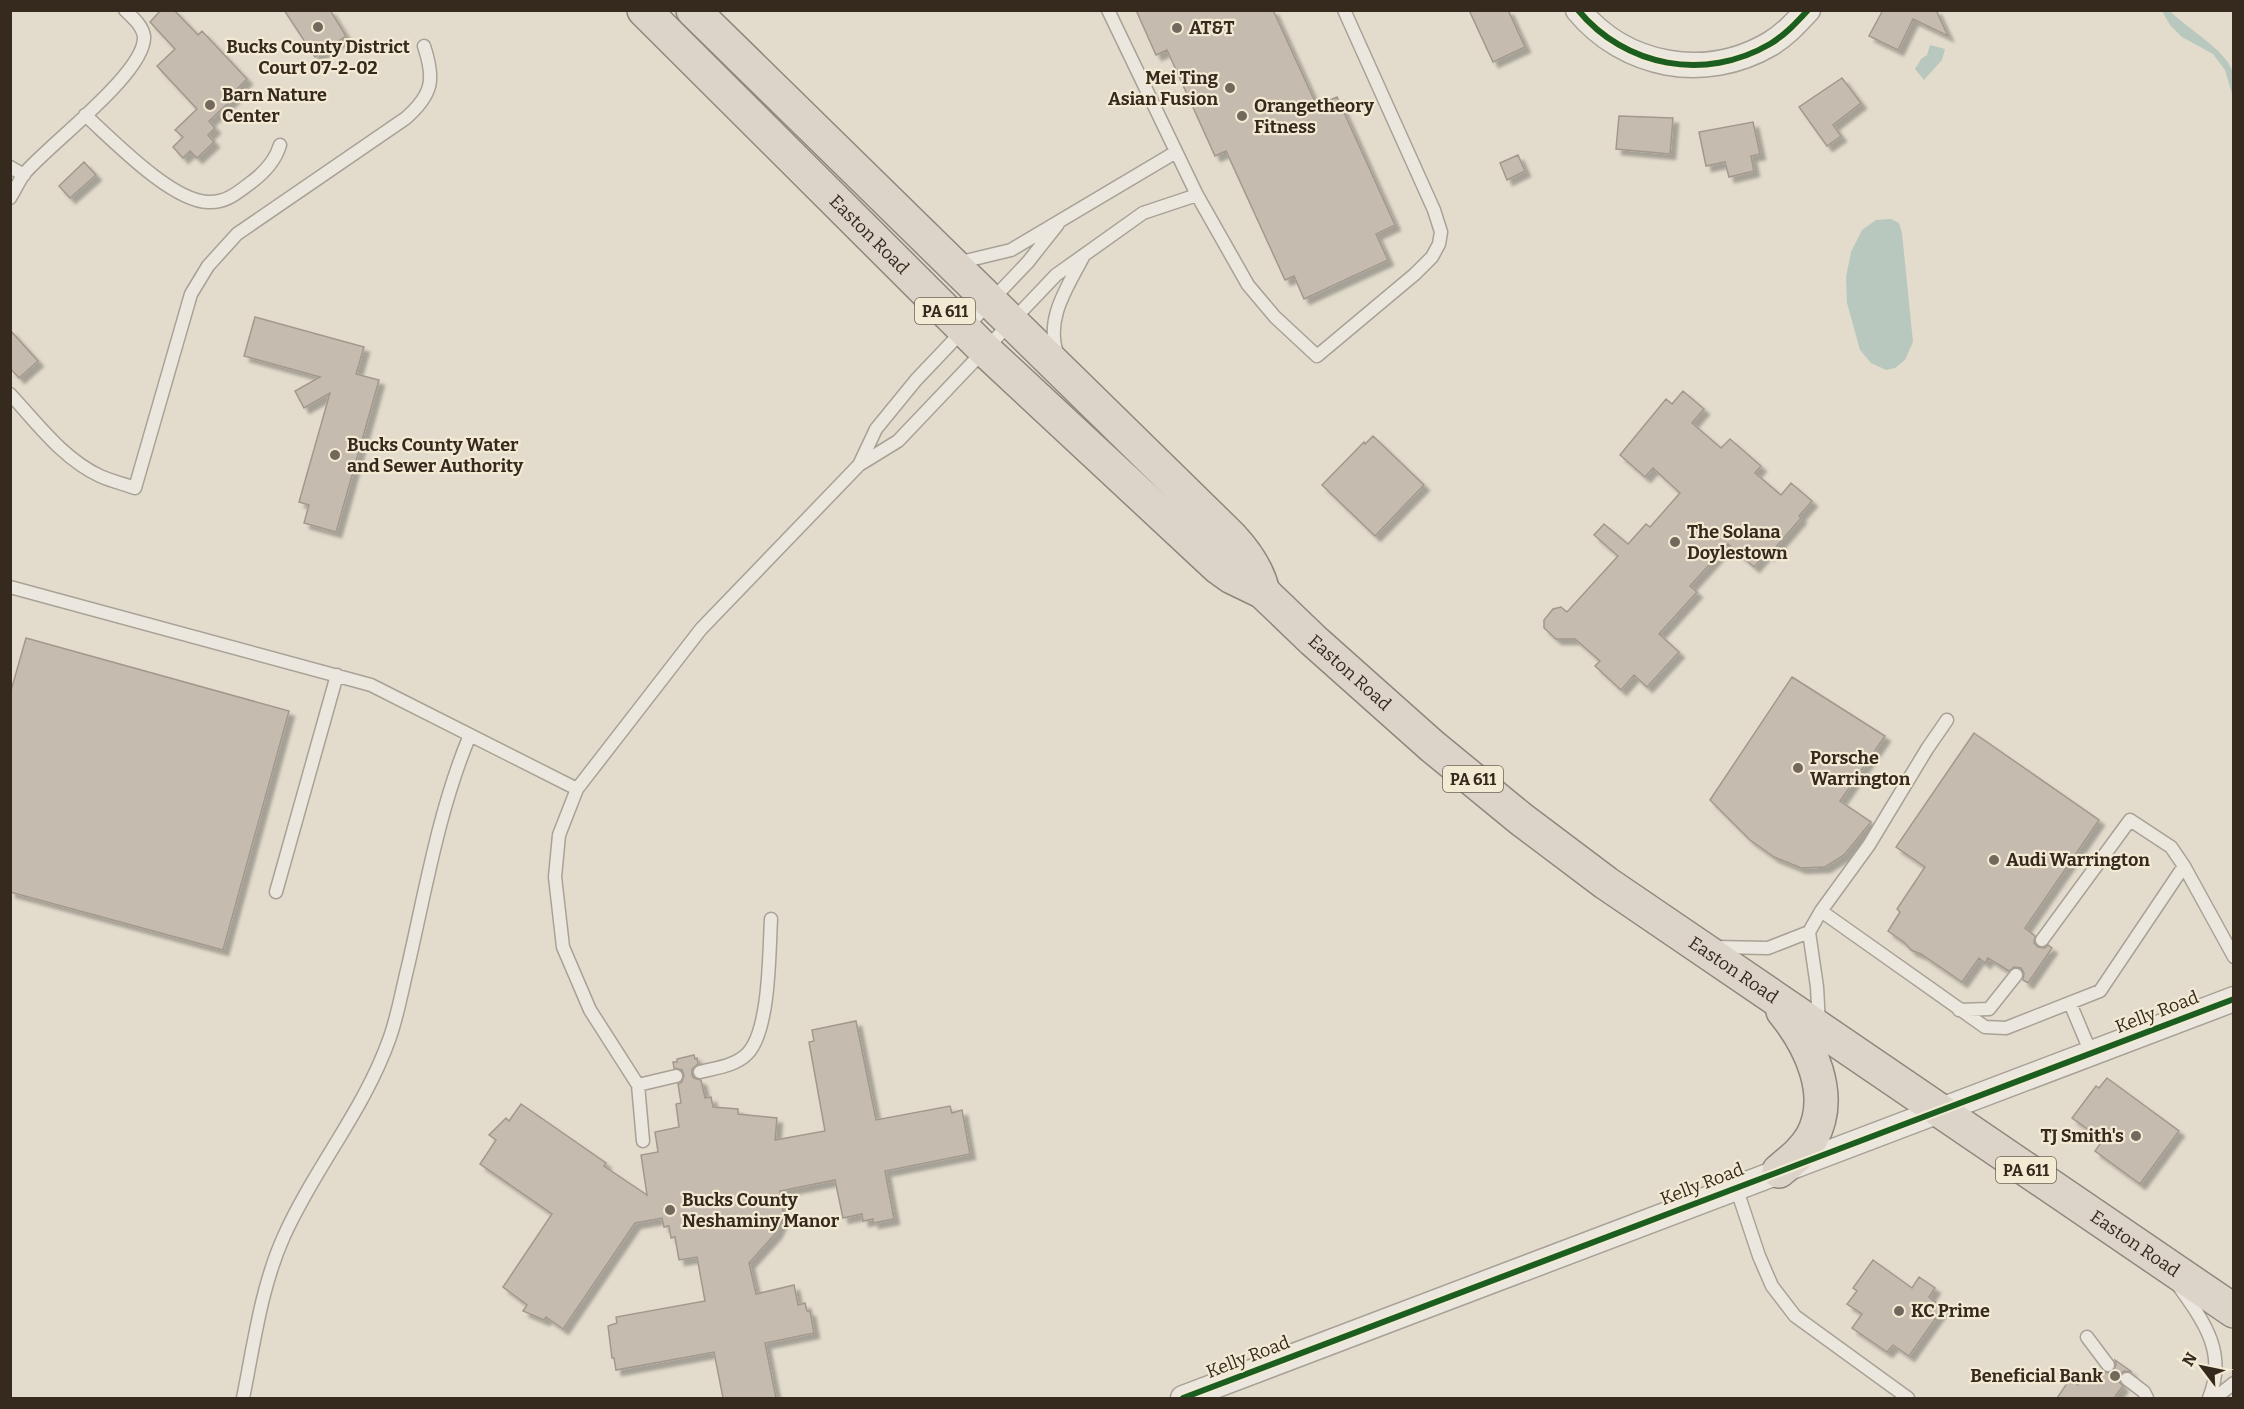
<svg xmlns="http://www.w3.org/2000/svg" width="2244" height="1409" viewBox="0 0 2244 1409" font-family="Bitter,serif">
<style>
.water{fill:#b8c8be}
.building{fill:#c6bbaf;stroke:#a3988d;stroke-width:1.5;filter:url(#shadow)}
.lines{fill:none;stroke-linecap:round;stroke-linejoin:round}
.service-casing{stroke:#a8a196;stroke-width:15}
.minor-casing{stroke:#a8a196;stroke-width:27}
.trunk-casing{stroke:#8e877d;stroke-width:36}
.service{stroke:#ebe7df;stroke-width:12}
.minor{stroke:#ebe7df;stroke-width:24}
.trunk{stroke:#dcd4c8;stroke-width:33}
.cycleway-casing{stroke:#f3ead4;stroke-width:10}
.cycleway{stroke:#1b5e20;stroke-width:6}
.poi-dot{fill:#73685c;stroke:#f3ead4;stroke-width:2}
.labels{text-anchor:middle;stroke-width:4.5;stroke-linejoin:round;paint-order:stroke}
.shield{fill:#f3ead4;stroke:#6f6455;stroke-width:1.5}
.shield-label{font-size:16px;font-weight:bold;fill:#362a1f}
.poi-label{font-size:18px;font-weight:bold;fill:#362a1f;stroke:#f3ead4;text-anchor:start}
.street-label{font-size:18px;fill:#362a1f;stroke:#f3ead4}
</style>
<defs>
<filter id="shadow"><feDropShadow dx="5.5" dy="5.5" stdDeviation="1.5" flood-color="#0004"/></filter>
</defs>
<rect width="100%" height="100%" fill="#e3dccd"/>
<path class="water" d="M 2162,11 L 2170,11 C 2186,28 2228,51 2233,73 C 2235,81 2234,89 2233,97 L 2225,70 L 2213,54 L 2182,37 L 2170,25 Z
M 1930,45 L 1945,49 L 1942,60 L 1924,80 L 1915,69 L 1921,59 L 1927,55 Z
M 1891,219 L 1899,223 L 1902,233 L 1913,342 L 1905,360 L 1895,368 L 1886,370 L 1871,363 L 1860,350 L 1847,303 L 1846,277 L 1851,252 L 1862,230 L 1876,220 Z"/>
<path class="building" d="M 161,10 L 174,10 L 198,35 L 202,31 L 247,79 L 237,89 L 240,92 L 209,121 L 215,128 L 208,135 L 214,142 L 197,158 L 190,151 L 183,158 L 173,147 L 183,137 L 175,130 L 197,109 L 157,66 L 175,49 L 150,22 Z
M 284,10 L 330,10 L 346,36 L 315,57 Z
M 1136,10 L 1273,10 L 1317,106 L 1337,97 L 1395,225 L 1376,234 L 1388,260 L 1304,299 L 1294,276 L 1285,280 L 1226,151 L 1215,156 L 1167,50 L 1156,55 Z
M 1469,10 L 1508,10 L 1525,47 L 1493,62 Z
M 1883,10 L 1936,10 L 1948,36 L 1913,19 L 1898,50 L 1869,36 Z
M 1842,78 L 1861,103 L 1833,125 L 1841,136 L 1827,146 L 1799,107 Z
M 1619,116 L 1673,118 L 1670,154 L 1616,149 Z
M 1753,122 L 1760,154 L 1751,156 L 1754,171 L 1729,177 L 1725,162 L 1706,166 L 1699,132 Z
M 1518,155 L 1525,171 L 1507,180 L 1500,163 Z
M 84,162 L 96,175 L 70,198 L 59,186 Z
M 255,317 L 364,347 L 356,374 L 379,380 L 336,532 L 304,523 L 309,505 L 299,502 L 330,393 L 304,408 L 295,391 L 320,377 L 244,356 Z
M 10,330 L 38,361 L 19,378 L 10,368 Z
M 1683,391 L 1704,409 L 1692,423 L 1721,448 L 1730,439 L 1761,466 L 1755,473 L 1781,495 L 1791,483 L 1812,501 L 1799,516 L 1801,518 L 1769,555 L 1767,552 L 1754,567 L 1728,544 L 1690,586 L 1697,592 L 1659,634 L 1679,652 L 1647,687 L 1634,675 L 1621,690 L 1595,666 L 1600,661 L 1575,639 L 1556,639 L 1544,628 L 1544,620 L 1553,609 L 1561,607 L 1567,612 L 1618,556 L 1594,535 L 1604,524 L 1628,544 L 1646,524 L 1650,527 L 1680,493 L 1653,468 L 1645,477 L 1620,455 L 1666,399 L 1672,404 Z
M 1373,436 L 1424,485 L 1375,536 L 1322,485 L 1364,442 L 1365,444 Z
M 26,638 L 289,711 L 223,950 L 10,892 L 10,694 Z
M 1792,677 L 1885,736 L 1840,801 L 1871,822 L 1844,855 L 1825,867 L 1801,868 L 1774,857 L 1750,840 L 1710,800 Z
M 1974,733 L 2099,820 L 2025,928 L 2035,936 L 2034,943 L 2038,947 L 2045,948 L 2048,945 L 2052,948 L 2028,983 L 2023,980 L 2024,973 L 2021,968 L 2014,967 L 2009,971 L 1988,958 L 1985,963 L 1979,958 L 1962,982 L 1921,954 L 1911,950 L 1905,943 L 1888,931 L 1900,912 L 1897,909 L 1925,867 L 1896,847 Z
M 856,1021 L 876,1120 L 950,1106 L 952,1113 L 962,1110 L 970,1154 L 885,1171 L 894,1219 L 873,1223 L 873,1219 L 863,1221 L 862,1214 L 843,1218 L 835,1180 L 780,1191 L 784,1217 L 776,1233 L 749,1263 L 756,1294 L 794,1285 L 798,1305 L 805,1303 L 807,1311 L 810,1311 L 814,1333 L 765,1343 L 776,1398 L 723,1398 L 714,1352 L 616,1370 L 614,1358 L 612,1358 L 608,1326 L 617,1323 L 616,1317 L 705,1301 L 697,1257 L 679,1260 L 675,1237 L 671,1238 L 669,1226 L 664,1227 L 662,1218 L 635,1223 L 563,1329 L 546,1317 L 544,1320 L 523,1311 L 527,1305 L 503,1287 L 552,1214 L 480,1164 L 496,1140 L 489,1135 L 506,1118 L 509,1121 L 521,1104 L 606,1163 L 604,1166 L 647,1195 L 641,1155 L 658,1152 L 655,1132 L 679,1127 L 676,1104 L 681,1103 L 678,1084 L 682,1082 L 684,1075 L 682,1070 L 674,1068 L 673,1062 L 677,1062 L 677,1059 L 694,1055 L 695,1059 L 697,1058 L 698,1064 L 692,1069 L 692,1075 L 694,1078 L 701,1080 L 705,1098 L 711,1097 L 713,1107 L 738,1109 L 738,1114 L 777,1118 L 775,1140 L 825,1131 L 809,1042 L 814,1041 L 812,1030 Z
M 2107,1078 L 2179,1131 L 2140,1184 L 2095,1151 L 2103,1140 L 2072,1118 L 2096,1086 L 2099,1088 Z
M 1873,1260 L 1912,1288 L 1919,1277 L 1935,1288 L 1929,1297 L 1943,1308 L 1909,1356 L 1893,1345 L 1887,1352 L 1852,1328 L 1862,1314 L 1847,1304 L 1857,1291 L 1853,1288 Z
M 2115,1360 L 2132,1372 L 2124,1371 L 2120,1374 L 2119,1382 L 2123,1386 L 2114,1398 L 2057,1398 L 2070,1379 L 2078,1385 L 2086,1373 L 2097,1380 L 2103,1371 L 2108,1373 L 2113,1371 L 2116,1365 Z"/>
<g class="lines">
<g class="service-casing">
<path id="service" d="M 1108,10 L 1197,195 L 1248,285 L 1275,317 L 1317,356 L 1415,274 L 1432,257 L 1439,244 L 1441,232 L 1434,210 L 1344,10
M 85,115 C 113,140 171,201 208,202 C 225,203 236,194 249,184 C 263,174 275,162 280,145
M 10,167 L 24,175
M 10,198 C 15,190 19,181 24,174 C 48,145 147,72 144,36 C 142,25 133,18 125,10
M 957,263 L 1011,250 L 1176,152
M 1058,356 C 1044,320 1067,288 1083,257
M 10,394 C 37,423 63,459 100,476 C 111,481 124,484 135,488 L 191,294 L 208,266 L 237,234 L 406,118 C 433,94 435,79 424,46
M 859,465 L 876,429 L 916,380 L 1028,262 L 1058,224
M 10,587 L 371,685 L 577,789
M 276,892 L 337,675
M 1821,911 L 1985,1027 L 2006,1028 L 2100,991 L 2184,866
M 2042,940 L 2130,820 L 2171,847 L 2184,866 L 2234,957
M 1715,947 L 1768,948 L 1809,932
M 2070,1003 L 2091,1053
M 1959,1010 L 1989,1009 L 2016,975
M 1819,1024 L 1817,987 L 1809,932 L 1821,911 L 1869,845 L 1927,749 L 1947,720
M 700,1072 C 715,1068 735,1066 747,1054 C 770,1031 769,953 771,919
M 676,1076 L 638,1085 L 590,1010 L 563,947 L 555,877 L 559,835 L 577,789 L 701,629 L 859,465 L 898,441 L 1056,275 L 1143,213 L 1197,195
M 638,1085 L 643,1141
M 1736,1187 L 1759,1256 L 1772,1286 L 1795,1316 L 1908,1398
M 2180,1288 C 2205,1323 2227,1354 2209,1398
M 2087,1337 L 2108,1365
M 2127,1379 L 2144,1392 L 2147,1398
M 243,1398 C 254,1344 261,1287 284,1236 C 315,1167 365,1109 390,1037 C 398,1014 402,990 408,966 C 426,888 439,809 470,735
M 2215,1398 L 2234,1383"/>
</g>
<g class="minor-casing">
<path id="minor" d="M 1578,10 C 1625,67 1705,82 1770,44 C 1785,35 1796,23 1808,10
M 1183,1398 L 2234,999"/>
</g>
<g class="trunk-casing">
<g id="trunk">
<path id="s1" d="M 644,10 L 985,350 L 1218,567 L 1232,577 L 1263,592 L 1313,640 L 1432,746 L 1521,819 L 1606,883 L 2234,1311"/>
<path d="M 693,10 L 1231,537 C 1246,553 1258,570 1263,592"/>
<path d="M 1779,1171 C 1791,1161 1804,1151 1812,1137 C 1835,1095 1810,1044 1783,1011"/>
</g>
</g>
<use href="#service" class="service"/>
<use href="#minor" class="minor"/>
<use href="#trunk" class="trunk"/>
<g class="cycleway-casing">
<path id="cycleway" d="M 1578,10 C 1625,67 1705,82 1770,44 C 1785,35 1796,23 1808,10
M 1183,1398 L 2234,999"/>
</g>
<use href="#cycleway" class="cycleway"/>
</g>
<g class="poi-dot">
<circle cx="318" cy="27" r="6"/>
<circle cx="1177" cy="28" r="6"/>
<circle cx="1230" cy="88" r="6"/>
<circle cx="210" cy="105" r="6"/>
<circle cx="1242" cy="116" r="6"/>
<circle cx="335" cy="455" r="6"/>
<circle cx="1675" cy="542" r="6"/>
<circle cx="1798" cy="768" r="6"/>
<circle cx="1994" cy="860" r="6"/>
<circle cx="2136" cy="1136" r="6"/>
<circle cx="670" cy="1210" r="6"/>
<circle cx="1899" cy="1311" r="6"/>
<circle cx="2115" cy="1376" r="6"/>
</g>
<g class="labels">
<g class="shield">
<rect x="915" y="298" width="60" height="26" rx="4.5"/>
<rect x="1443" y="766" width="60" height="26" rx="4.5"/>
<rect x="1996" y="1157" width="60" height="26" rx="4.5"/>
</g>
<g class="shield-label">
<text x="945" y="317">PA 611</text>
<text x="1473" y="785">PA 611</text>
<text x="2026" y="1176">PA 611</text>
</g>
<g class="poi-label">
<text x="1189" y="34">AT&amp;T</text>
<text x="318" y="53" text-anchor="middle">Bucks County District<tspan x="318" dy="21">Court 07-2-02</tspan></text>
<text x="1218" y="84" text-anchor="end">Mei Ting<tspan x="1218" dy="21">Asian Fusion</tspan></text>
<text x="222" y="101">Barn Nature<tspan x="222" dy="21">Center</tspan></text>
<text x="1254" y="112">Orangetheory<tspan x="1254" dy="21">Fitness</tspan></text>
<text x="347" y="451">Bucks County Water<tspan x="347" dy="21">and Sewer Authority</tspan></text>
<text x="1687" y="538">The Solana<tspan x="1687" dy="21">Doylestown</tspan></text>
<text x="1810" y="764">Porsche<tspan x="1810" dy="21">Warrington</tspan></text>
<text x="2006" y="866">Audi Warrington</text>
<text x="2124" y="1142" text-anchor="end">TJ Smith's</text>
<text x="682" y="1206">Bucks County<tspan x="682" dy="21">Neshaminy Manor</tspan></text>
<text x="1911" y="1317">KC Prime</text>
<text x="2103" y="1382" text-anchor="end">Beneficial Bank</text>
</g>
<g class="street-label">
<text dy="6" stroke="none"><textPath href="#s1" startOffset="318">Easton Road</textPath></text>
<text dy="6" stroke="none"><textPath href="#s1" startOffset="970">Easton Road</textPath></text>
<text dy="6" stroke="none"><textPath href="#s1" startOffset="1456">Easton Road</textPath></text>
<text transform="translate(2157 1012) rotate(-21)" y="6">Kelly Road</text>
<text transform="translate(1702 1184) rotate(-21)" y="6">Kelly Road</text>
<text dy="6" stroke="none"><textPath href="#s1" startOffset="1942">Easton Road</textPath></text>
<text transform="translate(1248 1357) rotate(-21)" y="6">Kelly Road</text>
</g>
</g>
<rect width="2244" height="1409" fill="none" stroke="#362a1f" stroke-width="24"/>
<g transform="translate(2202 1367) rotate(302)" stroke="#f3ead4" stroke-width="4.5" paint-order="stroke">
<path d="M0-4.5L10 22L0 15L-10 22Z" fill="#362a1f"/>
<text y="-9" font-size="16" font-weight="bold" text-anchor="middle" fill="#362a1f">N</text>
</g>
</svg>
